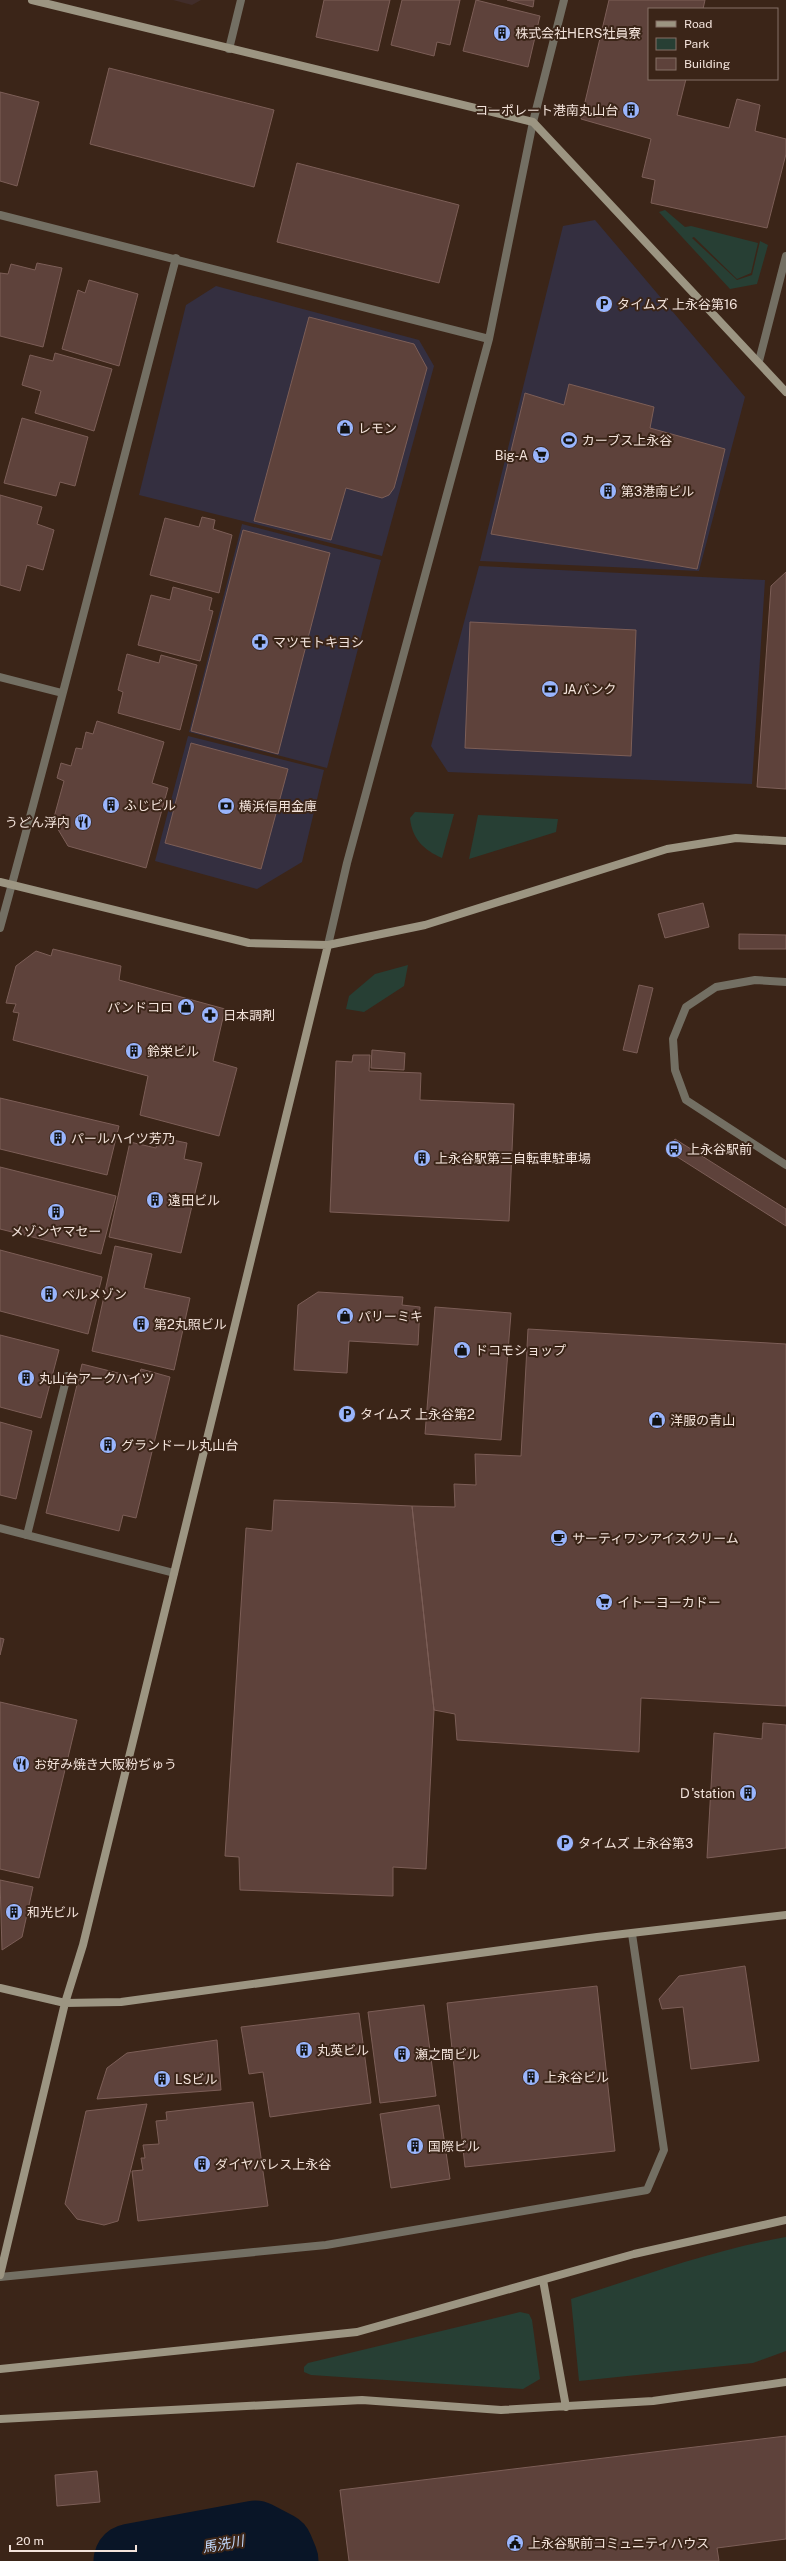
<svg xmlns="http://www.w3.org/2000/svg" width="786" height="2561" viewBox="0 0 786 2561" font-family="'Public Sans','Noto Sans JP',sans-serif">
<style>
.commercial{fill:#342f40}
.education{fill:#412d2a}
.green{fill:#273f34}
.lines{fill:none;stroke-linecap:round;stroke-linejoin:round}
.river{stroke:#091527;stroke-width:75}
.building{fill:#5e423b;stroke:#7c5e57}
.lane{stroke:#736f63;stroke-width:8}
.street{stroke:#736f63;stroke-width:8}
.secondary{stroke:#9c9582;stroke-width:8}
.labels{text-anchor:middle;stroke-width:4;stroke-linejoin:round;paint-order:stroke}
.poi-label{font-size:13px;fill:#f3e3db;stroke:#3b2518;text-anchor:start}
.water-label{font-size:14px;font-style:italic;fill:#c1d8fc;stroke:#3b2518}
</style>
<rect width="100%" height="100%" fill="#3b2518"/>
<path class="commercial" d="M 595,220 L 745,397 L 699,571 L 480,561 L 563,226 Z
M 216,286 L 419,340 L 434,366 L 382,556 L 139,495 L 186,305 Z
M 242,524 L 381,560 L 327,768 L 189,732 Z
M 479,566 L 765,580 L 752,784 L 448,772 L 431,746 Z
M 188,736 L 324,770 L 302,862 L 257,889 L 155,861 Z"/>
<path class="education" d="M 173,0 L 201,0 L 192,5 Z"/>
<path class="green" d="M 665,210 L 685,227 L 691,226 L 758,243 L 751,273 L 737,279 L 694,237 L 692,238 L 737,280 L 752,275 L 760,241 L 768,245 L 757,284 L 730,289 L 659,212 Z
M 415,812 L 454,814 L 442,858 C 424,850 412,839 410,818 Z
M 478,815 L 558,819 L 556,832 L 469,859 Z
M 408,965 L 404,986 L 364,1012 L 346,1009 L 349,996 L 375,974 Z
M 786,2237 L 786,2351 L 753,2363 L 579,2381 L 571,2299 C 642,2276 713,2250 786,2237 Z
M 520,2312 L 529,2314 L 532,2320 L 540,2379 L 523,2389 L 311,2375 L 304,2372 L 304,2367 L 308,2363 Z"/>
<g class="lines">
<path class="river" d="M 131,2561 L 255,2538 L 276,2549 L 281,2561"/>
</g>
<path class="building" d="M 324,0 L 390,0 L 378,51 L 316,37 Z
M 402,0 L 460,0 L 450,45 L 437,42 L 434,56 L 391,45 Z
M 476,0 L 540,16 L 528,67 L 463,51 Z
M 507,0 L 534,0 L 533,7 Z
M 609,0 L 705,0 L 703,9 L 649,9 L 649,79 L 686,79 L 677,115 L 729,128 L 737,99 L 760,105 L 755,131 L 786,139 L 786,154 L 767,228 L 651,203 L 655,180 L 642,177 L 651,139 L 581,119 Z
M 109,68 L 274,110 L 254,187 L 90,144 Z
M 0,92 L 39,102 L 17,186 L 0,181 Z
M 297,163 L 459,205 L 439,283 L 277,242 Z
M 37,263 L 62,268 L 43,347 L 0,336 L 0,273 L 8,274 L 11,264 L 35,270 Z
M 89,280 L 138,294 L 119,366 L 62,349 L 78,290 L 85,293 Z
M 309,317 L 414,344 L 427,368 L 394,488 L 389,495 L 382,498 L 346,488 L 331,540 L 254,521 Z
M 55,353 L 112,369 L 94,431 L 35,413 L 41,391 L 22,385 L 30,355 L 53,361 Z
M 569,384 L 654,407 L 650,428 L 725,449 L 697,569 L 491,534 L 525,393 L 564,405 Z
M 22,418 L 88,437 L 75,486 L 60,482 L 56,496 L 4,483 Z
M 0,495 L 42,507 L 37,524 L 54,530 L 43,570 L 27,565 L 20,591 L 0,585 Z
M 202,517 L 215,520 L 213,529 L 232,535 L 219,593 L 150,575 L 165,518 L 199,527 Z
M 243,530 L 330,553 L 278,754 L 191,731 Z
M 786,572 L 786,789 L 757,787 L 771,586 Z
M 173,587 L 212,598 L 209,610 L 213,611 L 200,661 L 138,645 L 151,595 L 170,600 Z
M 470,622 L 636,630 L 631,756 L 465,748 Z
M 127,654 L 159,663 L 161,655 L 197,665 L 180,730 L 118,713 L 123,692 L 118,690 Z
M 97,721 L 164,742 L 152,783 L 168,788 L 146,868 L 68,846 L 53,821 L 64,781 L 57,778 L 61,763 L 71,766 L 76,748 L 82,749 L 86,732 L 93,734 Z
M 191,743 L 288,769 L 261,869 L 165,843 Z
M 703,903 L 709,927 L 665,938 L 658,914 Z
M 739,934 L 786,935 L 786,949 L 739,949 Z
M 53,949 L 121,966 L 119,980 L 225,1009 L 213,1061 L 237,1068 L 219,1136 L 140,1115 L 148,1076 L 13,1040 L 19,1013 L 13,1012 L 16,1004 L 6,1003 L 16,966 L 36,951 L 51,956 Z
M 639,985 L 653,988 L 637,1053 L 623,1050 Z
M 372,1050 L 405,1053 L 404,1070 L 371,1068 Z
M 353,1055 L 370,1055 L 369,1071 L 421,1073 L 420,1100 L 514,1104 L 509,1221 L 330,1212 L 336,1061 L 352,1062 Z
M 0,1098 L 119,1126 L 107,1175 L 0,1149 Z
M 158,1137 L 187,1143 L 184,1159 L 202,1163 L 181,1253 L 109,1237 L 130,1142 L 156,1148 Z
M 675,1139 L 786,1209 L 786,1226 L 668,1151 Z
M 0,1167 L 116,1196 L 101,1254 L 0,1229 Z
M 115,1246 L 152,1254 L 144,1288 L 190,1298 L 174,1370 L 92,1351 Z
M 0,1250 L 102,1277 L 88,1334 L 0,1311 Z
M 318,1292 L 403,1297 L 402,1305 L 420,1307 L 418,1345 L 349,1341 L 347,1373 L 294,1370 L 298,1305 Z
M 435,1307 L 511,1313 L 501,1440 L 425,1434 Z
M 528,1329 L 786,1344 L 786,1706 L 641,1698 L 639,1752 L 457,1740 L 455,1714 L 434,1710 L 412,1506 L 455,1507 L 454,1484 L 476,1485 L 475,1454 L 521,1456 Z
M 0,1335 L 59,1350 L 41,1418 L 0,1407 Z
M 82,1364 L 138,1378 L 141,1369 L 170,1377 L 136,1518 L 123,1515 L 119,1531 L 46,1513 Z
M 0,1422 L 32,1431 L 16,1499 L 0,1495 Z
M 274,1500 L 412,1506 L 434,1710 L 426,1869 L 393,1867 L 393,1896 L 240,1890 L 239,1857 L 225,1856 L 246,1528 L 272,1531 Z
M 0,1638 L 4,1639 L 0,1655 Z
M 0,1702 L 77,1720 L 39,1878 L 0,1869 Z
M 763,1723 L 786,1725 L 786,1848 L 707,1858 L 714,1733 L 762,1739 Z
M 0,1880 L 33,1887 L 22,1937 L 2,1950 Z
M 745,1966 L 759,2061 L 691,2069 L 683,2007 L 662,2009 L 659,1999 L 679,1976 Z
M 597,1986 L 615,2151 L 465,2167 L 447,2003 Z
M 424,2005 L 436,2096 L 380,2103 L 368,2012 Z
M 359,2013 L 371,2103 L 270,2117 L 263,2072 L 249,2074 L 241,2027 Z
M 217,2040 L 221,2090 L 97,2099 L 107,2068 L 127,2053 Z
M 253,2102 L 268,2206 L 138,2221 L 132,2171 L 143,2170 L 141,2158 L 145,2158 L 143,2145 L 159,2144 L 156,2121 L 167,2120 L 166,2112 Z
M 147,2104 L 118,2221 L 104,2225 L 77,2219 L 65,2204 L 86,2111 Z
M 439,2105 L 450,2179 L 391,2188 L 380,2114 Z
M 786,2436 L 786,2539 L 717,2548 L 719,2561 L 349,2561 L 340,2490 Z
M 97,2471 L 100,2502 L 57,2506 L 55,2475 Z"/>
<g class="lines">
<path class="lane" d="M 786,982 L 755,980 L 716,987 L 686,1007 L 673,1039 L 675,1070 L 686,1100 L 786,1165
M 27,1535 L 67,1376"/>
<path class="street" d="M 229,49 L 241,0
M 0,215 L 489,339
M 759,361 L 786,256
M 0,677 L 62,693
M 0,928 C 61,706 117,482 176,258
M 328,945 L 347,863 L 489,339 L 533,122 L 564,0
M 0,1528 L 174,1573
M 0,2277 L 326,2245 L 647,2190 L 664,2150 L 632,1934"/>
<path class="secondary" d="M 32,0 L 533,122 L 786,392
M 0,882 L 249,943 L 328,945 L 425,925 L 667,849 L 736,838 L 786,841
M 0,1988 L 65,2003 L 121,2002 L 597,1937 L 786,1915
M 0,2275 L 65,2003 L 83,1945 L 328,945
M 543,2280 L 566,2407
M 0,2369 L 357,2332 L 634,2254 L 786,2220
M 0,2419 L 362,2400 L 501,2410 L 653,2401 L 786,2382"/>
</g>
<defs>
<g id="building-disc" transform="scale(0.9)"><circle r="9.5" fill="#99b5fd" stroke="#3b2518"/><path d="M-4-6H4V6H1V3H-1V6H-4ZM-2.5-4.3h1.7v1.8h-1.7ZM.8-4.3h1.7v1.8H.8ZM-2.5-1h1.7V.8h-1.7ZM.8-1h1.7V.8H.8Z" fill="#111"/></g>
<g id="parking-disc" transform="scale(0.9)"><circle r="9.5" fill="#99b5fd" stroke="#3b2518"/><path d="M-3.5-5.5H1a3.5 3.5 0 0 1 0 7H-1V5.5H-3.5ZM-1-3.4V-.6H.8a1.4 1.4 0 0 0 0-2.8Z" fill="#111"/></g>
<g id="shop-disc" transform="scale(0.9)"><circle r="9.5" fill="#99b5fd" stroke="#3b2518"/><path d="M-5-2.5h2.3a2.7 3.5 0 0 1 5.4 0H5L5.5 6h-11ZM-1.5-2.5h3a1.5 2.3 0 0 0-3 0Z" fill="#111"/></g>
<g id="stadium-disc" transform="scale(0.9)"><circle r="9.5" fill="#99b5fd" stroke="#3b2518"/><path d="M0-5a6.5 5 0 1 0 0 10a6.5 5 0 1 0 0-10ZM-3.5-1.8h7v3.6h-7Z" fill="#111"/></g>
<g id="supermarket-disc" transform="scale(0.9)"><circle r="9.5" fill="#99b5fd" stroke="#3b2518"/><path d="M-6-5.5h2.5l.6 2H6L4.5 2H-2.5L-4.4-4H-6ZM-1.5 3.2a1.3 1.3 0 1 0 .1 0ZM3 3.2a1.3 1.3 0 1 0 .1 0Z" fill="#111"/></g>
<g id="pharmacy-disc" transform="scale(0.9)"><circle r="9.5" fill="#99b5fd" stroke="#3b2518"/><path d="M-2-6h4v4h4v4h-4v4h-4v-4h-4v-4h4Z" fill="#111"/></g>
<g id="bank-disc" transform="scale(0.9)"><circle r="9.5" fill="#99b5fd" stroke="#3b2518"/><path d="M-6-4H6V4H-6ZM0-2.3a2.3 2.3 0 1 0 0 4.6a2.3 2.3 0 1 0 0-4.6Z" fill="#111"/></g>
<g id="restaurant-disc" transform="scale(0.9)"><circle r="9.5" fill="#99b5fd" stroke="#3b2518"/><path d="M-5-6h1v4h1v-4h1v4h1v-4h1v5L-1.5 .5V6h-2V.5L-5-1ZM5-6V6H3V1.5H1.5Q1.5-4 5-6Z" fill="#111"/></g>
<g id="bus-disc" transform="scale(0.9)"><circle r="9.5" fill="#99b5fd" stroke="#3b2518"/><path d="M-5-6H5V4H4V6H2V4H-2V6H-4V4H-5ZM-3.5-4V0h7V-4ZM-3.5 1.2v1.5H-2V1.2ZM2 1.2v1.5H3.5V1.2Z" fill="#111"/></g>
<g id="cafe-disc" transform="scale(0.9)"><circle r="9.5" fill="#99b5fd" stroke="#3b2518"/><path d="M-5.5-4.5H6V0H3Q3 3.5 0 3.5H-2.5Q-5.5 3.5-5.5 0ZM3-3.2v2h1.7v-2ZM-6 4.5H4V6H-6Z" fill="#111"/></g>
<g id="civic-disc" transform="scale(0.9)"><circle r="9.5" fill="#99b5fd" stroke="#3b2518"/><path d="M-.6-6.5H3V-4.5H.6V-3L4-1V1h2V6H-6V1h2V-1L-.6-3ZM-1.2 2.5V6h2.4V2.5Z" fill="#111"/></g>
</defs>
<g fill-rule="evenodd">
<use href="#building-disc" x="502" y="33"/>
<use href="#building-disc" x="631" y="110"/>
<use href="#parking-disc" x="604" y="304"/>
<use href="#shop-disc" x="345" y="428"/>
<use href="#stadium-disc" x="569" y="440"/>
<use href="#supermarket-disc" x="541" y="455"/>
<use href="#building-disc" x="608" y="491"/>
<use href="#pharmacy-disc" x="260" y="642"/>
<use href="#bank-disc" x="550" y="689"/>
<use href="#building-disc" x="111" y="805"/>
<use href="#bank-disc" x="226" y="806"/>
<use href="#restaurant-disc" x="83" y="822"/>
<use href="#shop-disc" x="186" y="1007"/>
<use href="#pharmacy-disc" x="210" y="1015"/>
<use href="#building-disc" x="134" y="1051"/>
<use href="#building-disc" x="58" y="1138"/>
<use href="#bus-disc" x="674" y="1149"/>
<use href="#building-disc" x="422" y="1158"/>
<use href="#building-disc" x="155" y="1200"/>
<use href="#building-disc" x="56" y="1212"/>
<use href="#building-disc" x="49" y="1294"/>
<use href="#shop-disc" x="345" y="1316"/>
<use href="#building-disc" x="141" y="1324"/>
<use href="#shop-disc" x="462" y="1350"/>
<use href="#building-disc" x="26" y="1378"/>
<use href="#parking-disc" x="347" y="1414"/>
<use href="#shop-disc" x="657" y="1420"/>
<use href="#building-disc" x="108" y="1445"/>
<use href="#cafe-disc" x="559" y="1538"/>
<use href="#supermarket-disc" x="604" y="1602"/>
<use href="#restaurant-disc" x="21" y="1764"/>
<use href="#building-disc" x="748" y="1793"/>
<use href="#parking-disc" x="565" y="1843"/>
<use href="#building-disc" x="14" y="1912"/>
<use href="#building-disc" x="304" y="2050"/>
<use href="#building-disc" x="402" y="2054"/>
<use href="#building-disc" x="531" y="2077"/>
<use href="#building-disc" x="162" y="2079"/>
<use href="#building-disc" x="415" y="2146"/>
<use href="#building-disc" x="202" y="2164"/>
<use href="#civic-disc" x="515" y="2543"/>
</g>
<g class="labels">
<g class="poi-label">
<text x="515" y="38">株式会社HERS社員寮</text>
<text x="618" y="115" text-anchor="end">コーポレート港南丸山台</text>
<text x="617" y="309">タイムズ 上永谷第16</text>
<text x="358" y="433">レモン</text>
<text x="582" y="445">カーブス上永谷</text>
<text x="528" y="460" text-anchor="end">Big-A</text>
<text x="621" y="496">第3港南ビル</text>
<text x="273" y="647">マツモトキヨシ</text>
<text x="563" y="694">JAバンク</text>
<text x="124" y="810">ふじビル</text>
<text x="239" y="811">横浜信用金庫</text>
<text x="70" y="827" text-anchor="end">うどん浮内</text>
<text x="173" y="1012" text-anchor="end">パンドコロ</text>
<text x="223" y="1020">日本調剤</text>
<text x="147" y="1056">鈴栄ビル</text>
<text x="71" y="1143">パールハイツ芳乃</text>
<text x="687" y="1154">上永谷駅前</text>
<text x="435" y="1163">上永谷駅第三自転車駐車場</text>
<text x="168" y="1205">遠田ビル</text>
<text x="56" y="1236" text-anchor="middle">メゾンヤマセー</text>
<text x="62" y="1299">ベルメゾン</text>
<text x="358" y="1321">パリーミキ</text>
<text x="154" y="1329">第2丸照ビル</text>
<text x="475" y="1355">ドコモショップ</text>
<text x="39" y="1383">丸山台アークハイツ</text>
<text x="360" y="1419">タイムズ 上永谷第2</text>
<text x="670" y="1425">洋服の青山</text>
<text x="121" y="1450">グランドール丸山台</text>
<text x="572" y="1543">サーティワンアイスクリーム</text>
<text x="617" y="1607">イトーヨーカドー</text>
<text x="34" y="1769">お好み焼き大阪粉ぢゅう</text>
<text x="735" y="1798" text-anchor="end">Ｄ'station</text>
<text x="578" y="1848">タイムズ 上永谷第3</text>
<text x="27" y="1917">和光ビル</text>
<text x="317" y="2055">丸英ビル</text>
<text x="415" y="2059">瀬之間ビル</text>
<text x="544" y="2082">上永谷ビル</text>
<text x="175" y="2084">LSビル</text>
<text x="428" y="2151">国際ビル</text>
<text x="215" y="2169">ダイヤパレス上永谷</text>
<text x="528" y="2548">上永谷駅前コミュニティハウス</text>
</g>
<g class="water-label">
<text transform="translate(223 2544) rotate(-10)" y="5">馬洗川</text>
</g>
</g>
<rect x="648" y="8" width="130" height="72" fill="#3b2518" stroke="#857166"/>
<rect x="656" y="21" width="20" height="6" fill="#9c9582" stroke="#857166"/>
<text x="684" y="28" font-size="12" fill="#f3e3db">Road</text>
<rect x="656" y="38" width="20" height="12" fill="#273f34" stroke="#857166"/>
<text x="684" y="48" font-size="12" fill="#f3e3db">Park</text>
<rect x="656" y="58" width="20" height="12" fill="#5e423b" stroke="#857166"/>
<text x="684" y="68" font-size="12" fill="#f3e3db">Building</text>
<path d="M10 2545v6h126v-6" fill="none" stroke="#f3e3db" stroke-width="2"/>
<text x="16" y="2545" font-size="12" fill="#f3e3db" stroke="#3b2518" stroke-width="3" paint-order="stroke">20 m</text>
</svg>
